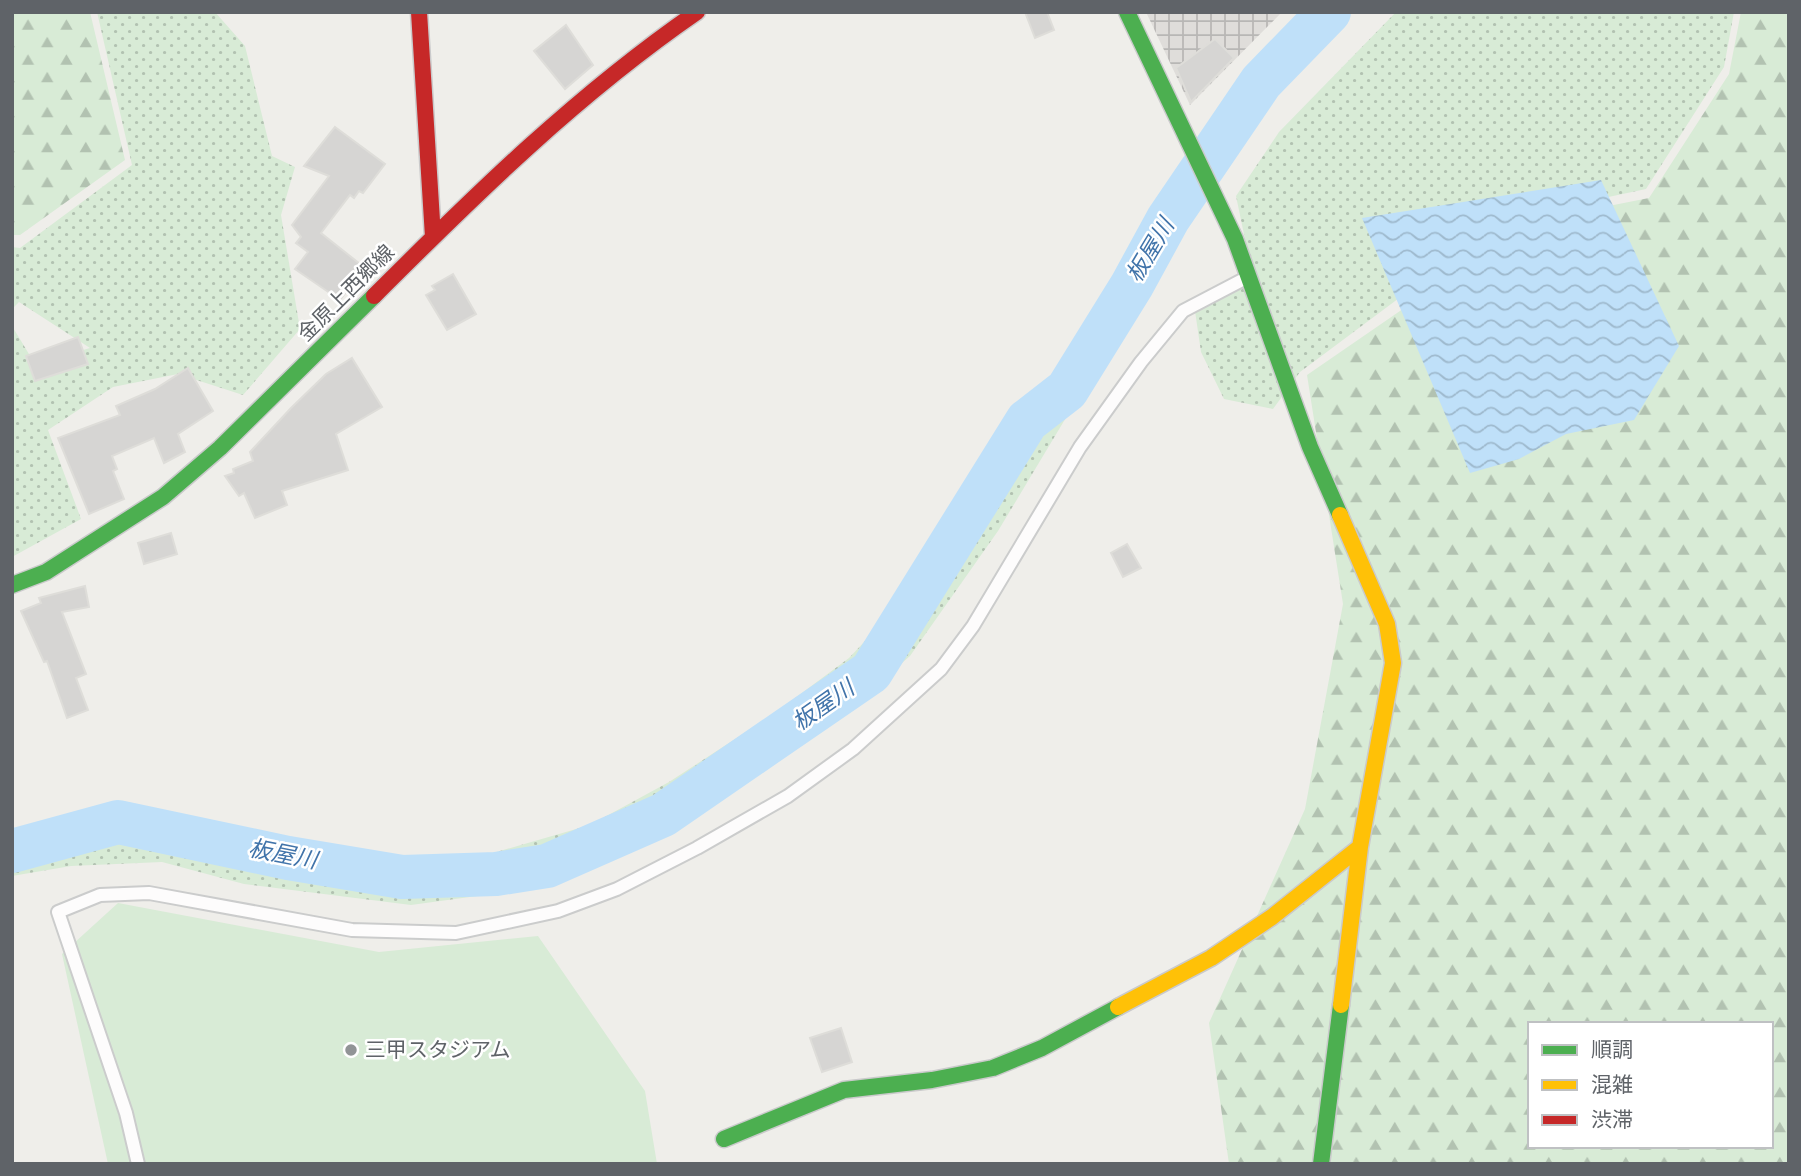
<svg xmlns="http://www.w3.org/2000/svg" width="1801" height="1176" viewBox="0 0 1801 1176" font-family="Commissioner,'Noto Sans JP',sans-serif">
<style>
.industrial{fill:url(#industrial-grid)}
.grass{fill:url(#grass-dots)}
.forest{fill:url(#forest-firs);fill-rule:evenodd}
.garden{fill:#d8ebd6}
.water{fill:url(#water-waves)}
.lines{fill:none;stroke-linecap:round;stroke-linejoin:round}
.river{stroke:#bfe0f9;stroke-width:44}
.building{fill:#d6d5d3;stroke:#deddd9;stroke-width:2}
.lane-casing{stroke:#cbcccc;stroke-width:16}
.fast-casing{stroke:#cacacb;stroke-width:19}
.slow-casing{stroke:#cacacb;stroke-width:19}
.jam-casing{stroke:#cacacb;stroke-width:19}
.lane{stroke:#fdfcfc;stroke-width:12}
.fast{stroke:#4caf50;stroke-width:16}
.slow{stroke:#ffc107;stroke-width:16}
.jam{stroke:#c62828;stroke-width:16}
.poi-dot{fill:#919496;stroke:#fff;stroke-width:2.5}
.labels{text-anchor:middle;stroke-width:5;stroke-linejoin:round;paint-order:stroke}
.street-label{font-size:21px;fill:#5f6368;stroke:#fff}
.poi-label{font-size:21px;fill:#5f6368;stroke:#fff;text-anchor:start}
.water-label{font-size:23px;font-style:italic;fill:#4174aa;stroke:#fff}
</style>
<defs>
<pattern id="industrial-grid" width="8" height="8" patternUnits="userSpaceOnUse" patternTransform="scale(1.75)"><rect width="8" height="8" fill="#dfddda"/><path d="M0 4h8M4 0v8" fill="none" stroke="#b8b7b5"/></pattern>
<pattern id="grass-dots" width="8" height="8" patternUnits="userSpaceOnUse" patternTransform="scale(1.75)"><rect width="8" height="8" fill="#d8ebd6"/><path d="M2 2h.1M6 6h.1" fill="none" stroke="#b2c2b1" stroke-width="1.8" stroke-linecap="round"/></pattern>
<pattern id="forest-firs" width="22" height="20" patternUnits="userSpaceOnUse" patternTransform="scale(1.75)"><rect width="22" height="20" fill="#d8ebd6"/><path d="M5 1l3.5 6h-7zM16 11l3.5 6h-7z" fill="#b2c2b1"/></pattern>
<pattern id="water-waves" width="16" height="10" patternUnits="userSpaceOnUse" patternTransform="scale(1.75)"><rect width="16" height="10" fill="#bfe0f9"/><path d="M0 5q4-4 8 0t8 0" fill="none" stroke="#9eb9cd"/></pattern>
</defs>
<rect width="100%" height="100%" fill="#efeeea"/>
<path class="industrial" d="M 1146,12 L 1282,12 L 1190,105 Z"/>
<path class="grass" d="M 97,12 L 215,12 L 245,46 L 272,156 L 295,167 L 281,215 L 300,329 L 243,395 L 178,374 L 113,387 L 48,430 L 81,519 L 12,557 L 12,326 L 35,364 L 90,348 L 19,302 L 12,309 L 12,247 L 20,248 L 132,165 Z
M 1396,12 L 1734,12 L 1724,67 L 1646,189 L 1505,219 L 1300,372 L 1273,409 L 1224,399 L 1201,352 L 1195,311 L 1250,263 L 1236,196 L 1279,132 Z
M 1070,411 L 998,531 L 910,656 L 865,695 L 900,651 L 1039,419 L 1054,412 Z
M 912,591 L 892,631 L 841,683 L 642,816 L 528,860 L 481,870 L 435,871 L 410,864 L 493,853 L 590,825 L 669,782 L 775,713 L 849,658 Z
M 141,839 C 224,851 304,874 387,888 C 417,893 447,888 477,896 L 411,905 L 244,884 L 162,862 L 71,866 L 12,876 L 12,864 L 97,843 Z"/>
<path class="forest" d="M 12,12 L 90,12 L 125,160 L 20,235 L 12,235 Z
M 1741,12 L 1789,12 L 1789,1164 L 1229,1164 L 1209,1023 L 1305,809 L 1343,604 L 1307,375 L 1429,291 L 1518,224 L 1649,198 L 1729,74 ZM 1530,1024 L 1771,1024 L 1771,1146 L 1530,1146 Z"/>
<path class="garden" d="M 118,903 L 379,952 L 538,936 L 645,1091 L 657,1164 L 108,1164 L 62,954 Z"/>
<path class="water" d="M 1601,180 L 1679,346 L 1634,420 L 1566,434 L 1519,459 L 1470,473 L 1362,218 Z"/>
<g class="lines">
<path class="river" d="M 12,851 L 118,822 L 288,858 L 402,877 L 496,874 L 547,866 L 663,815 L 871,672 L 1027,421 L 1067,390 L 1132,285 L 1168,219 L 1261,82 L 1329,12"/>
</g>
<path class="building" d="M 1025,12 L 1047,12 L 1054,30 L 1035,38 Z
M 566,25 L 593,65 L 565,89 L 534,51 Z
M 1215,39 L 1234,58 L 1191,102 L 1176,68 Z
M 335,127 L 385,164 L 363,193 L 359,191 L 354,198 L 350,195 L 321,233 L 365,268 L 340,300 L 295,269 L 308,252 L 296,243 L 301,237 L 292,225 L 329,176 L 304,166 Z
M 453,274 L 476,314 L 447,330 L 426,295 L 435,290 L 432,286 Z
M 78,337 L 88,364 L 35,381 L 26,356 Z
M 352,358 L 382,407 L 336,434 L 348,470 L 282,491 L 287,505 L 255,518 L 244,493 L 239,496 L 225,476 L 234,473 L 233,469 L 253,461 L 250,452 L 291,408 L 326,374 Z
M 188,368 L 213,411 L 178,434 L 185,452 L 164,463 L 154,438 L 112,456 L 117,469 L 113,471 L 124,499 L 89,514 L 58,438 L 120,415 L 116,406 L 155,389 Z
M 171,533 L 177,554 L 144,564 L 138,543 Z
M 1127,544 L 1141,568 L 1123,577 L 1111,553 Z
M 85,586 L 89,607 L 62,612 L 86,674 L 76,678 L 88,710 L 67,718 L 47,661 L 44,662 L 21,611 L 41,603 L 39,598 Z
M 841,1028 L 852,1062 L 822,1072 L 810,1038 Z"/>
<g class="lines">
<g class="lane-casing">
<path id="lane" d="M 138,1164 L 126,1113 L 58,912 L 100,895 L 149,893 L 352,930 L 456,933 L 558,911 L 617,889 L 697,848 L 788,796 L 853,749 L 941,669 L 973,626 L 1080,447 L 1141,362 L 1183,311 L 1248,277"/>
</g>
<g class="fast-casing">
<path id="fast" d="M 1127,12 L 1235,239 L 1310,447 L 1340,515
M 12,585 L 46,572 L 163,497 L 220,448 L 374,296
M 724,1139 L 844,1090 L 932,1080 L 993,1068 L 1042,1048 L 1118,1007
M 1321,1164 L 1341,1005"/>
</g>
<g class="slow-casing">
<path id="slow" d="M 1340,515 L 1387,624 L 1393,663 L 1360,847 L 1341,1005
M 1118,1007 L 1211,958 L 1272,917 L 1360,847"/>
</g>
<g class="jam-casing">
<path id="jam" d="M 419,12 L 433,237
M 374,296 C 476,194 578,94 697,12"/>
</g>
<use href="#lane" class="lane"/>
<use href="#fast" class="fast"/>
<use href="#slow" class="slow"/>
<use href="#jam" class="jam"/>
</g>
<circle class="poi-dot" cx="351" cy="1050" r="7"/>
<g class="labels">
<g class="street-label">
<text transform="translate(346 293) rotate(-45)" y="7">金原上西郷線</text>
</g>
<g class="poi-label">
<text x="365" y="1057">三甲スタジアム</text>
</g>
<g class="water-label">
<text transform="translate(1150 250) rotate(-59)" y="8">板屋川</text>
<text transform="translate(823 705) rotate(-35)" y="8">板屋川</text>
<text transform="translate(283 854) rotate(11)" y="8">板屋川</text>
</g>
</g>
<rect width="1801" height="1176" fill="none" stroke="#5f6368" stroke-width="28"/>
<rect x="1528" y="1022" width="245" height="126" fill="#ffffff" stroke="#bfc1c3" stroke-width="2"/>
<rect x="1542" y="1045" width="35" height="10" fill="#4caf50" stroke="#bfc1c3" stroke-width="2"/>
<text x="1591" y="1057" font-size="21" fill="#5f6368">順調</text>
<rect x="1542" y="1080" width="35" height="10" fill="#ffc107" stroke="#bfc1c3" stroke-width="2"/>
<text x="1591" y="1092" font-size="21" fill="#5f6368">混雑</text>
<rect x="1542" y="1115" width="35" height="10" fill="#c62828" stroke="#bfc1c3" stroke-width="2"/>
<text x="1591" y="1127" font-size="21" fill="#5f6368">渋滞</text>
</svg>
